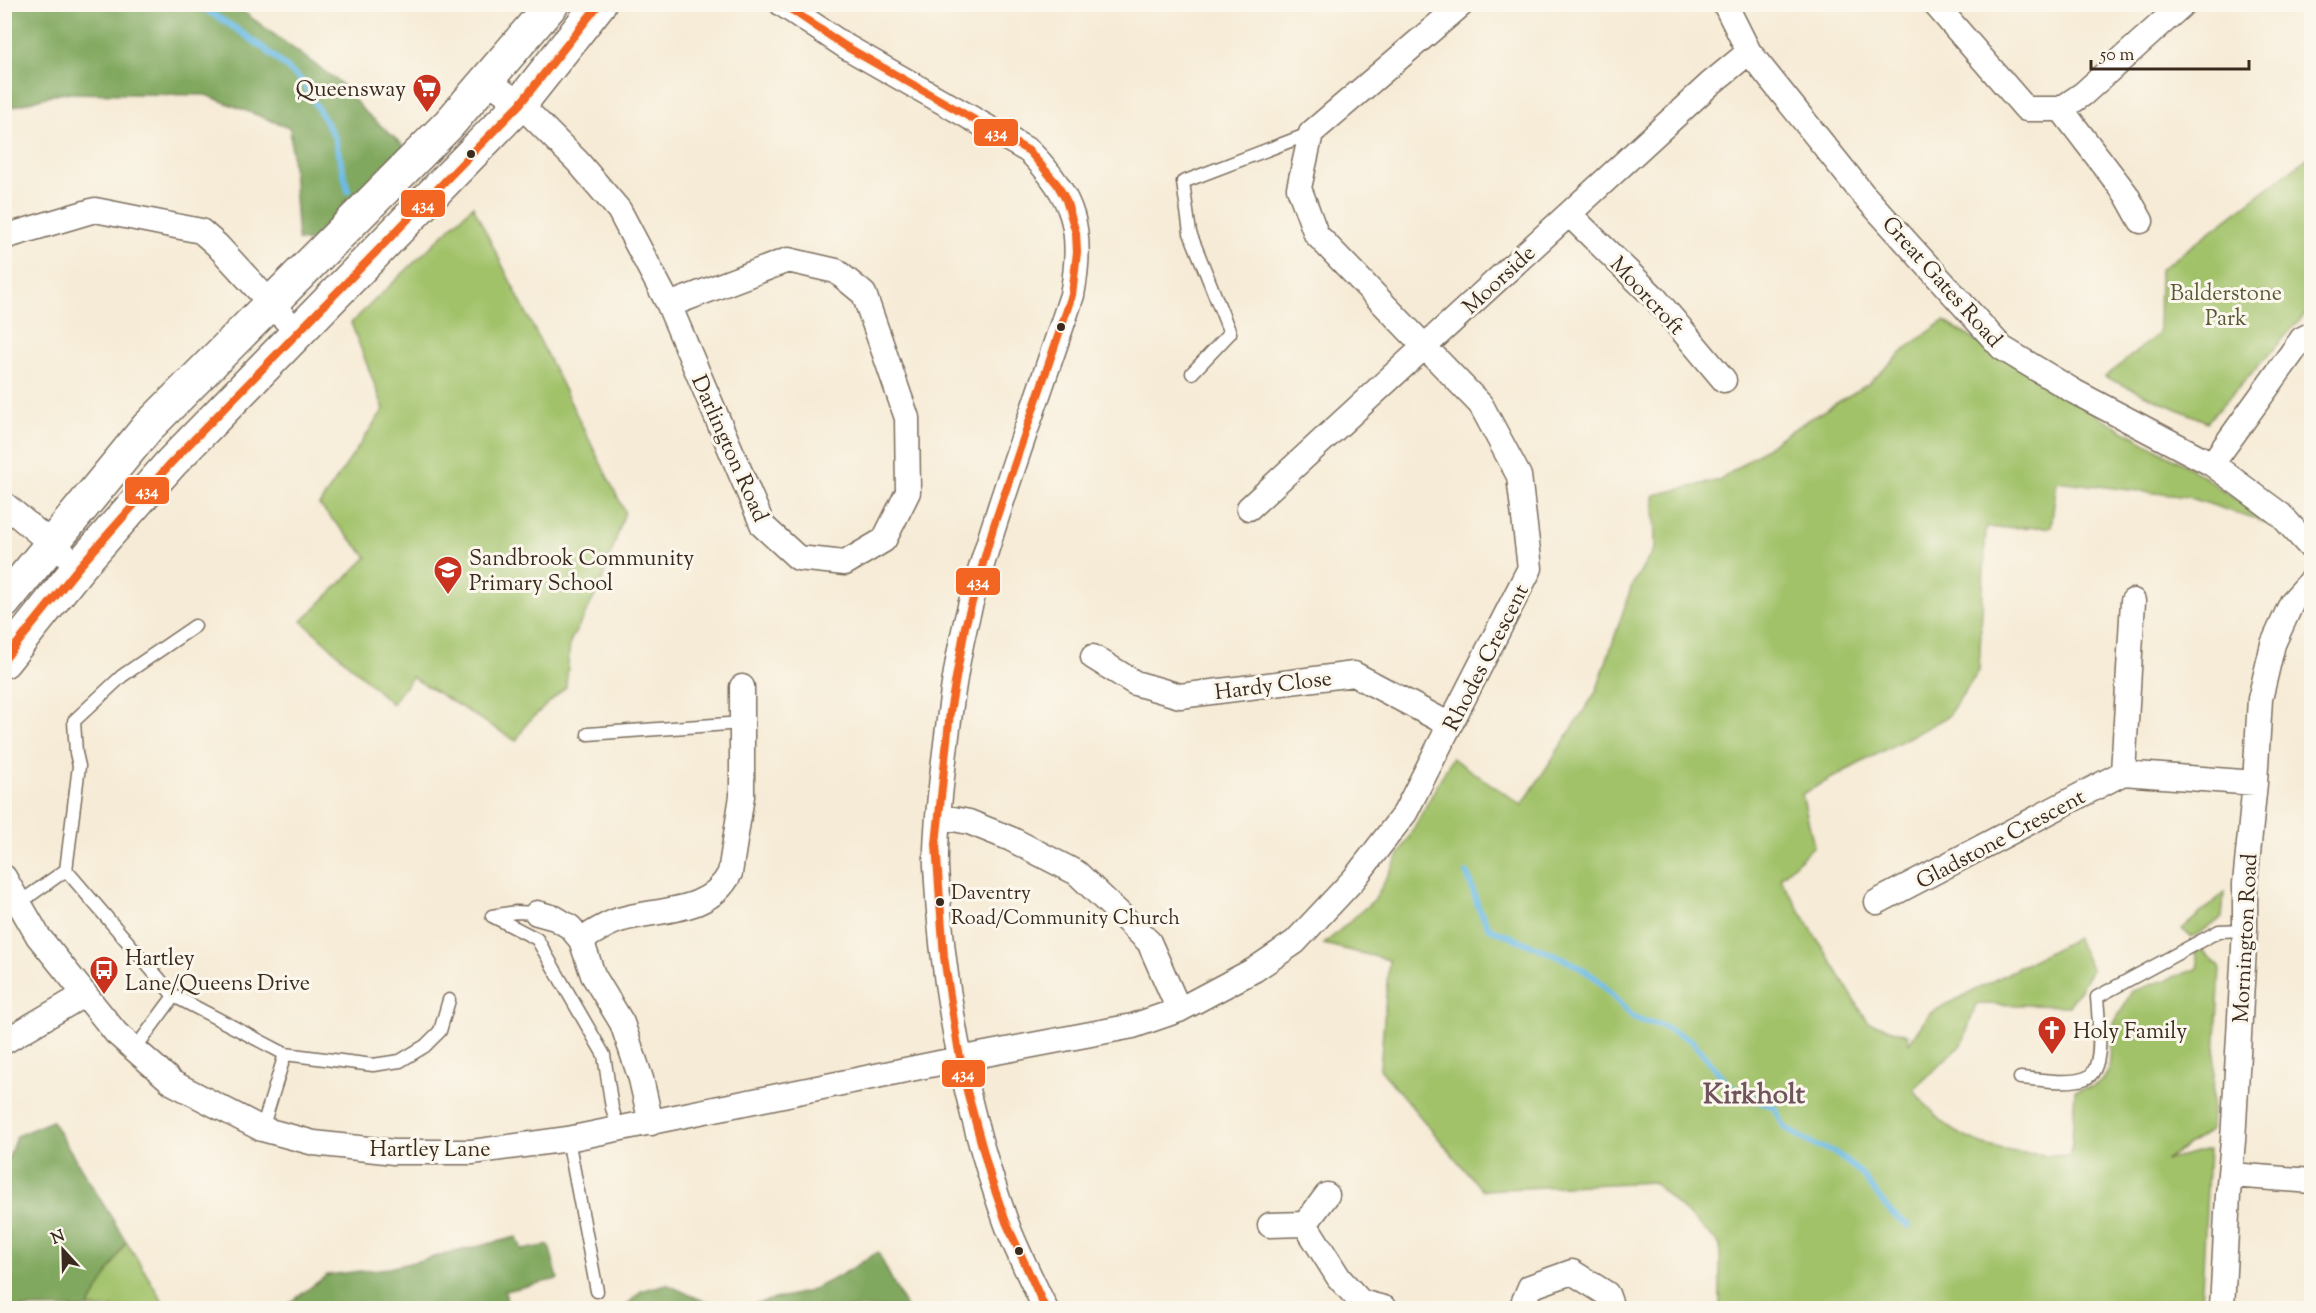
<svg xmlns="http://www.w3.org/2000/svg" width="2316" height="1313" viewBox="0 0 2316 1313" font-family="'Sorts Mill Goudy',serif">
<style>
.green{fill:#a2c26a;stroke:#6e7644;stroke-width:1.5}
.forest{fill:#81a85e;stroke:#5e693e;stroke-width:1.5}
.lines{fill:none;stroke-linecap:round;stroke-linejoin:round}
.stream{stroke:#6cbce7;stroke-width:6}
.service-casing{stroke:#7c6e5e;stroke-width:15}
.minor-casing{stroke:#7c6e5e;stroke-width:27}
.trunk-casing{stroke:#7c6e5e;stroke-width:36}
.service{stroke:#fff;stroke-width:12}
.minor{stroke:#fff;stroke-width:24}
.trunk{stroke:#fff;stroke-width:33}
.bus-1-casing{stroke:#fbf7ec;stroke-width:12}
.bus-1{stroke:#f26522;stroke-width:8}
.bus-dot{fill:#3b2a1e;stroke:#fbf7ec;stroke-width:2}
.labels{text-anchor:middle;stroke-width:6;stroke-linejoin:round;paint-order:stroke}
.bus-label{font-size:20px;fill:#3b2a1e;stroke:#fbf7ec;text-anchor:start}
.poi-label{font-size:22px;fill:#3b2a1e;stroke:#fbf7ec;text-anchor:start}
.street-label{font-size:22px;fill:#3b2a1e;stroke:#fbf7ec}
.park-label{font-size:22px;fill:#5a5835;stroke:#fbf7ec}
.district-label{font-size:28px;font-weight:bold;fill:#70545d;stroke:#fbf7ec}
.line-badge{stroke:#fbf7ec;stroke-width:2}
.badge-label{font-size:16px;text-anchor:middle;font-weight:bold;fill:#fff}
</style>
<rect width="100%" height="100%" fill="#fbf7ec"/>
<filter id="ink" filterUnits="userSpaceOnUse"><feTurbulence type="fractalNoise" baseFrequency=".0167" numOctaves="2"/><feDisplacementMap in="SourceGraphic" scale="12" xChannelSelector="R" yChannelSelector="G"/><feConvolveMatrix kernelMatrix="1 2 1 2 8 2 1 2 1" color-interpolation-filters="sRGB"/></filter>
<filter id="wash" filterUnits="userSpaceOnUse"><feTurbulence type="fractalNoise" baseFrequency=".008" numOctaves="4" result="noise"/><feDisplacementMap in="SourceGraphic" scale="24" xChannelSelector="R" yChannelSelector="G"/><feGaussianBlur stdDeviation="1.35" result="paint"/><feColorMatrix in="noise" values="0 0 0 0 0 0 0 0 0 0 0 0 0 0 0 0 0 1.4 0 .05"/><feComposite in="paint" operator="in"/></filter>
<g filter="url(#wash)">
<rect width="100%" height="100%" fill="#f6ebd6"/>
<path class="green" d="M 2311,155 L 2311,308 L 2207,422 L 2105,377 L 2159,333 L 2160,270 Z
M 473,206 L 625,512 L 600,587 L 570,642 L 566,687 L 527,723 L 516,741 L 412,677 L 392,704 L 302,621 L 367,557 L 319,505 L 384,409 L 351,323 Z
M 1944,321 L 2086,409 L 2199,473 L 2269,524 L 2188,497 L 2057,481 L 2051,527 L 1986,528 L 1979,671 L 1947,717 L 1802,794 L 1814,846 L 1780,878 L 1868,1022 L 1908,1035 L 1909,1043 L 1930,1013 L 2076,938 L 2092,970 L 2069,1006 L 1976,1004 L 1963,1043 L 1914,1089 C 1918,1097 1925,1104 1931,1110 C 1967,1152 2020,1154 2071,1156 L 2075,1090 L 2091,1087 L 2103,1080 L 2109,1070 L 2113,1025 L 2132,991 L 2197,969 L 2198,962 L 2195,953 L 2201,949 L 2220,967 L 2211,1130 L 2165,1160 L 2209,1149 L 2201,1308 L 1720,1308 L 1720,1245 L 1653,1182 L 1482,1190 L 1380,1069 L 1389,960 L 1324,944 L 1375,899 L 1452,758 L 1522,805 L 1596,692 L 1632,585 L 1655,548 L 1654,495 L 1720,480 L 1787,433 L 1868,384 L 1908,347 Z
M 2224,893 L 2222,918 L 2192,938 L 2182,929 Z
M 126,1241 L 167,1308 L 88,1308 Z"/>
<path class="forest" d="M 5,5 L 234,5 L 339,82 L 363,110 L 404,146 L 309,242 L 298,240 L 290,128 L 206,95 L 60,93 L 5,109 Z
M 52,1121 L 126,1241 L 88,1308 L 5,1308 L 5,1169 L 16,1136 Z
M 517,1237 L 522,1250 L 549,1245 L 558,1279 L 505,1291 L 508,1308 L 283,1308 L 327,1275 L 389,1268 Z
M 878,1252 L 906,1308 L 735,1308 L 810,1291 L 843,1274 Z
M 666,1284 L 719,1308 L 624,1308 L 641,1291 Z"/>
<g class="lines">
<path class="stream" d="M 196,4 L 232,26 L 265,49 L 302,81 L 335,138 L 348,191
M 1467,873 L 1479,909 L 1489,928 L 1553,954 L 1576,965 L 1596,978 L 1635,1019 L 1657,1024 L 1691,1040 L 1731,1087 L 1775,1108 L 1784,1127 L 1814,1145 L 1834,1152 L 1860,1172 L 1891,1213 L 1909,1226"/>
</g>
</g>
<g filter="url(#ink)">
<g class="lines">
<g class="service-casing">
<path id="service" d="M 1192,373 L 1230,333 L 1190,233 L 1183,182 L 1311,133
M 195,626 L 122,676 L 74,721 L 76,753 L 79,766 L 66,870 L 174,996 L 285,1054
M 588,734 L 742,723
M 19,903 L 66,870
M 492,916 L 537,939 L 604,1055 L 612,1108 L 619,1130
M 492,916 L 516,912 L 537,913
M 134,1050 L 174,996
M 2020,1078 C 2040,1079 2067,1085 2086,1078 C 2106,1070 2098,1016 2097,997 L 2219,931 L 2245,930
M 262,1129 L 285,1054 L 373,1065 L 400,1061 L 425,1046 L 440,1031 L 449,1000
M 568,1139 L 597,1291"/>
</g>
<g class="minor-casing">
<path id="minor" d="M 782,4 L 845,46 L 1029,151 C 1075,197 1084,231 1072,295 C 1038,398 999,501 970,606 C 955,662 949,719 942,777 C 939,806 935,837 936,867 C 942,988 965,1108 1006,1222 C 1017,1252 1032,1280 1045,1308
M 1725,4 L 1749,52 L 1862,193 L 2002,348 L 2075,392 L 2212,464 L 2281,515 L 2312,549
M 1935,4 L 2026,109 L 2061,109 L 2083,94 L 2183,4
M 487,80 L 520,104 L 578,162 L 619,210 L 669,305 L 788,260 L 836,271 L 864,294 L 907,418 L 908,492 L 884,540 L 845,563 L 798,558 L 763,526 L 669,305
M 2061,109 L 2126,194 L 2141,221
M 1569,214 L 1655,298 L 1724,380
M 4,237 L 95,210 L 201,231 L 217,245 L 298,333
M 2212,464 L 2302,339 L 2312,334
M 4,504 L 65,555
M 1249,508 L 1710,84 L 1749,52
M 1093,657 L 1135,683 L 1180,696 L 1354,674 L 1450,725
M 2123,773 L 2255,783
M 938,816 L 969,822 L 1011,839 L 1077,873 L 1149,942 L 1179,1010
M 4,877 L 38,936 L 116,1033 L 173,1083 L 262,1129 L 314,1143 L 394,1152 L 472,1152 L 568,1139 L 959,1059 L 1133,1026 L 1179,1010 L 1254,970 L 1295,942 L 1354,879 L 1405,813 L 1530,568 L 1519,476 L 1481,405 L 1316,234 L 1299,188 L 1311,133 L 1462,4
M 1877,902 L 2123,773 L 2133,601
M 537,913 L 555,918 L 570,927 L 581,940 L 593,975 L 622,1023 L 641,1079 L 651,1123
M 581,940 C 593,933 606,924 619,920 C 658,908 709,915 730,873 L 742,796 L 742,687
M 4,1042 L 85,994
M 2231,1175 L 2312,1181
M 1305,1224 L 1339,1278 L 1361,1302 L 1384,1308
M 1270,1225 L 1305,1224 L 1327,1195
M 1521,1308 L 1530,1287 L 1572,1272 L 1607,1294 L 1612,1308
M 2222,1308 L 2228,1195 L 2233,1141 L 2245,930 L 2245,884 L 2255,783 L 2260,699 L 2273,644 L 2292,602 L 2312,580"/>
</g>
<g class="trunk-casing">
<path id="trunk" d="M 4,602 L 147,428 L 449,124 L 552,4
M 4,661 L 79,567 L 171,463 L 520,104 L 599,4"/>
</g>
<use href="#service" class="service"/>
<use href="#minor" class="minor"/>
<use href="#trunk" class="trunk"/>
<g class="bus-1-casing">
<path id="bus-1" d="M 783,4 L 845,46 L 1029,151 L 1057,184 L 1066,200 L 1076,233 L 1077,252 L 1072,295 L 993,528 L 965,627 L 950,712 L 936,844 L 944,957 L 958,1047 L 967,1091 L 991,1179 L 1006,1222 L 1045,1308
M 4,660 L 79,567 L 171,463 L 520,104 L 599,4"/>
</g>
<use href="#bus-1" class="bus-1"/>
</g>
</g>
<defs>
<g id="supermarket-pin" transform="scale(1.5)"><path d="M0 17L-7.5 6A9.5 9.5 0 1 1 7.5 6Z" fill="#c8321e" stroke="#fbf7ec"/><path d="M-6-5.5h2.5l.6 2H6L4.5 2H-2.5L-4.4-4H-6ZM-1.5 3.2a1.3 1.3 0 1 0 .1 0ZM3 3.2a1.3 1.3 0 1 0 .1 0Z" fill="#fff"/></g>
<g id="school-pin" transform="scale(1.5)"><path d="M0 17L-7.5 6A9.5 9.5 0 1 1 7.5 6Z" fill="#c8321e" stroke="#fbf7ec"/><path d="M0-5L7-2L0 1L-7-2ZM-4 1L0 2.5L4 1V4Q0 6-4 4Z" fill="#fff"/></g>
<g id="bus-pin" transform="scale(1.5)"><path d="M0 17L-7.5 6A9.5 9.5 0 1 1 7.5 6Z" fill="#c8321e" stroke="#fbf7ec"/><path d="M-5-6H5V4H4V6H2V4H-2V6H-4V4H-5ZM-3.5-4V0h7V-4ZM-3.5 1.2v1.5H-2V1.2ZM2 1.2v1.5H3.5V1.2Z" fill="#fff"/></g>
<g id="church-pin" transform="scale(1.5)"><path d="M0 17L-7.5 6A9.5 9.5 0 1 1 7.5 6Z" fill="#c8321e" stroke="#fbf7ec"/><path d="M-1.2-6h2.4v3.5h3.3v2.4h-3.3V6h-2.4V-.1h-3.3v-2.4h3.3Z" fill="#fff"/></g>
</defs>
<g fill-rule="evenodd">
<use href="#supermarket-pin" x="427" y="88"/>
<use href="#school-pin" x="448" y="570"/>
<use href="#bus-pin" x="104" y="970"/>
<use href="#church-pin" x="2052" y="1030"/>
</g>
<g class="bus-dot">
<circle cx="471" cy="154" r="5"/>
<circle cx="1061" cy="327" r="5"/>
<circle cx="940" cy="902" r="5"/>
<circle cx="1019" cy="1251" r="5"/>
</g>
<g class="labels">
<g class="bus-label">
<text x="951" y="899">Daventry<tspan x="951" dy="25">Road/Community Church</tspan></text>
</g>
<g class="poi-label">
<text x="406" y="96" text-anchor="end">Queensway</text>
<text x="469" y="565">Sandbrook Community<tspan x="469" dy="25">Primary School</tspan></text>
<text x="125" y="965">Hartley<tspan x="125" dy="25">Lane/Queens Drive</tspan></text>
<text x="2073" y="1038">Holy Family</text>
</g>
<g class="street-label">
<text transform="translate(1498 279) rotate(-43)" y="8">Moorside</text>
<text transform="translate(1943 281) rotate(48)" y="8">Great Gates Road</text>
<text transform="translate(1648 295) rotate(47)" y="8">Moorcroft</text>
<text transform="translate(731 448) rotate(66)" y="8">Darlington Road</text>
<text transform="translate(1485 657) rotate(-63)" y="8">Rhodes Crescent</text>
<text transform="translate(1273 684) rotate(-7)" y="8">Hardy Close</text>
<text transform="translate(2000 838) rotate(-28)" y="8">Gladstone Crescent</text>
<text transform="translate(2244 938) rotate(-87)" y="8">Mornington Road</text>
<text x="430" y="1156">Hartley Lane</text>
</g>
<g class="park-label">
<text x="2226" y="300">Balderstone<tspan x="2226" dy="25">Park</tspan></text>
</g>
<g class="district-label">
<text x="1754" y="1103">Kirkholt</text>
</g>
</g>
<g class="line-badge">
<rect x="973" y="118" width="46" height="29" rx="6" fill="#f26522"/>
<rect x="400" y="189" width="46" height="29" rx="6" fill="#f26522"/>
<rect x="124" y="476" width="46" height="29" rx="6" fill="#f26522"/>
<rect x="955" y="567" width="46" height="29" rx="6" fill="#f26522"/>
<rect x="941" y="1059" width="45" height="29" rx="6" fill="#f26522"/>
</g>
<g class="badge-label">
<text x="996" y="138">434</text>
<text x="423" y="210">434</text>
<text x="147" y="496">434</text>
<text x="978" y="587">434</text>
<text x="963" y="1079">434</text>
</g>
<rect width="2316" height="1313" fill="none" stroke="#fbf7ec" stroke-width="24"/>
<g transform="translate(63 1250) rotate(338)" stroke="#fbf7ec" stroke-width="4.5" paint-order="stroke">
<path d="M0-4.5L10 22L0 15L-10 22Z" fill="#3b2a1e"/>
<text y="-9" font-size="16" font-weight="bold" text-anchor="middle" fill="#3b2a1e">N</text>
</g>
<path d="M2091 60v9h158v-9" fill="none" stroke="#3b2a1e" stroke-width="3"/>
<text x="2100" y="60" font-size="18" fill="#3b2a1e" stroke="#fbf7ec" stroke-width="4.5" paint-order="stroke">50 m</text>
</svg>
